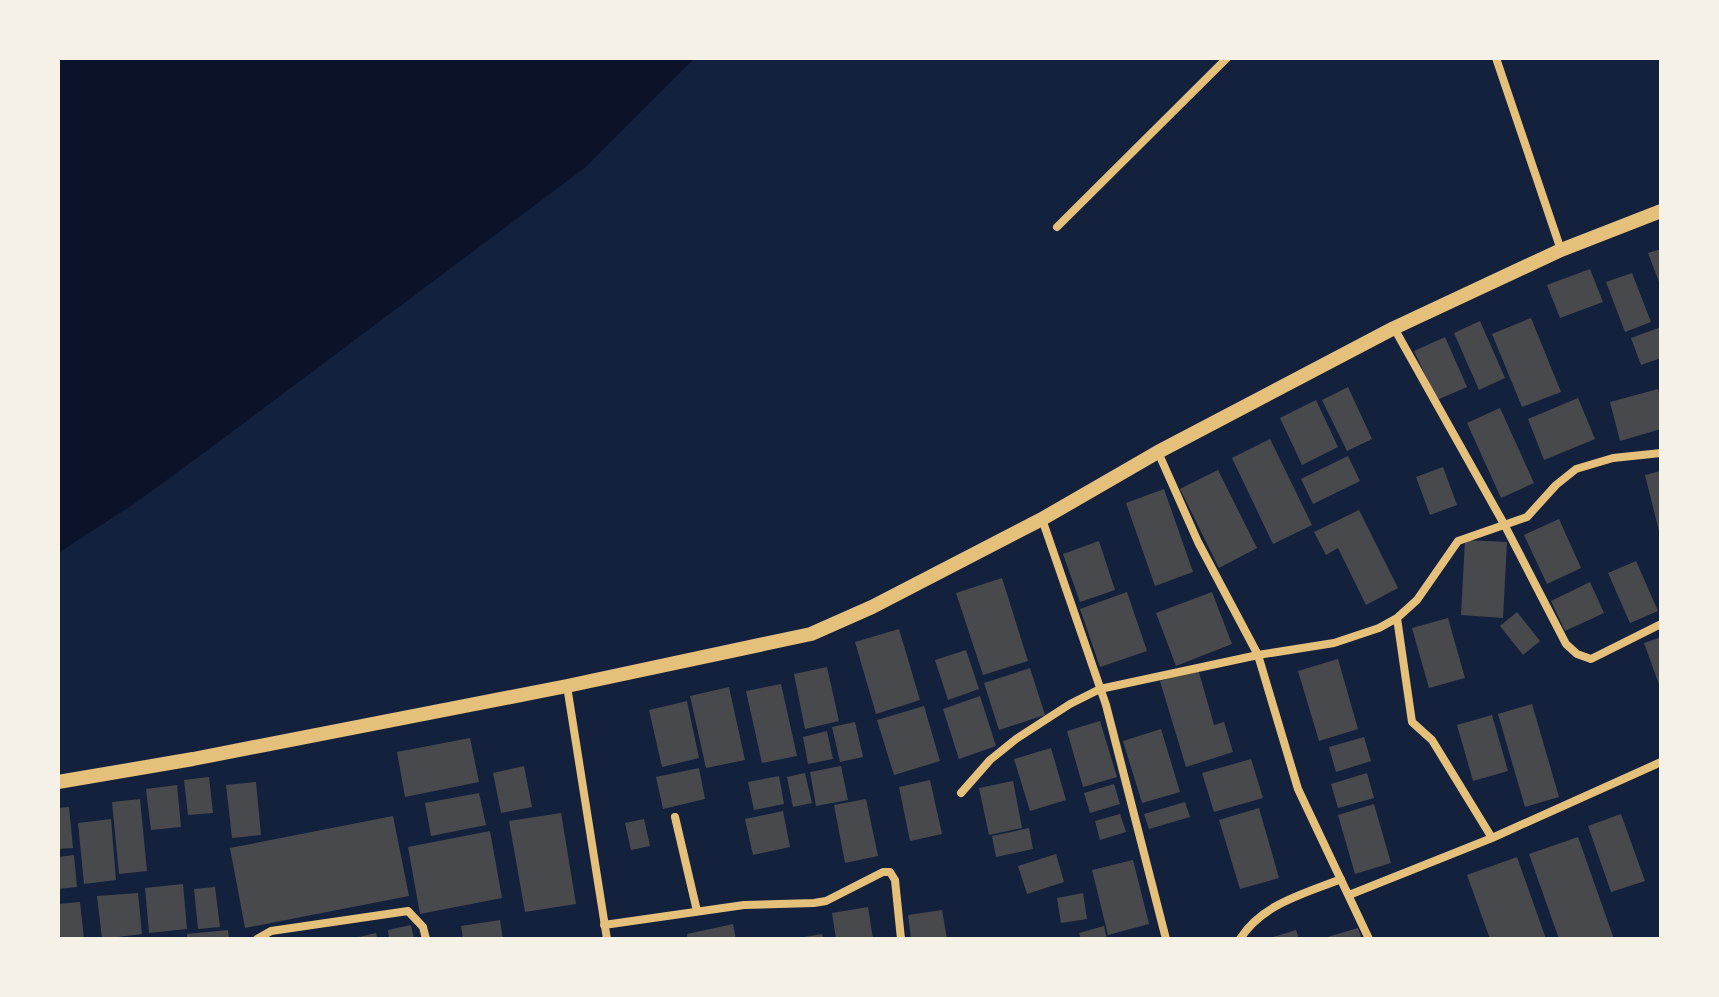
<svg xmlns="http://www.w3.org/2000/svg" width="1719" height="997" viewBox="0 0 1719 997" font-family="Georgia,serif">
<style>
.water{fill:#0b132b}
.building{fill:#48494c}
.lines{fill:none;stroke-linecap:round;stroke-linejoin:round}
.minor{stroke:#e5c07b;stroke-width:8}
.tertiary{stroke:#e5c07b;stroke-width:14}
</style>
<rect width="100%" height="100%" fill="#14213d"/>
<path class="water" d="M 58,58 L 695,58 L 586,167 L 224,438 L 134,504 L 58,553 Z"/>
<path class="building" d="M 1661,249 L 1661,287 L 1648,253 Z
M 1590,269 L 1603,302 L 1560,318 L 1547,285 Z
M 1632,273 L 1651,322 L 1625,332 L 1606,282 Z
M 1531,318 L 1561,392 L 1522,407 L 1492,334 Z
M 1480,321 L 1505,378 L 1479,390 L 1454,333 Z
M 1661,327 L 1661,358 L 1641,365 L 1631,338 Z
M 1445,337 L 1467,387 L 1437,400 L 1414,351 Z
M 1348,387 L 1372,439 L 1347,451 L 1322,400 Z
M 1658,389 L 1661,401 L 1661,429 L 1620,441 L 1610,402 Z
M 1578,398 L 1595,439 L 1544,460 L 1528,419 Z
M 1316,400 L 1338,447 L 1302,465 L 1280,418 Z
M 1500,408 L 1534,483 L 1501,498 L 1467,423 Z
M 1270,439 L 1312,525 L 1273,544 L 1232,458 Z
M 1348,456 L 1360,481 L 1313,504 L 1301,479 Z
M 1443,467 L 1457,505 L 1430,515 L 1416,477 Z
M 1218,470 L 1257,548 L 1219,568 L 1180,489 Z
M 1661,471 L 1661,534 L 1660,535 L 1645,475 Z
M 1164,489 L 1193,572 L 1155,586 L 1126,503 Z
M 1359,510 L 1398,588 L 1366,605 L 1338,548 L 1326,555 L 1314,532 Z
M 1559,519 L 1581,568 L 1547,584 L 1524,535 Z
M 1465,540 L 1507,542 L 1503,618 L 1461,615 Z
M 1099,541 L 1115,590 L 1080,602 L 1063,554 Z
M 1636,561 L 1658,611 L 1630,623 L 1608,573 Z
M 1002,578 L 1028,661 L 983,675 L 956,593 Z
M 1590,582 L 1604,613 L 1565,631 L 1551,601 Z
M 1127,592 L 1147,651 L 1100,667 L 1080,609 Z
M 1212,592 L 1232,644 L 1176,666 L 1156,613 Z
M 1517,612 L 1540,641 L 1523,655 L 1500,626 Z
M 1448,618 L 1465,678 L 1429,688 L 1412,628 Z
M 899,629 L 920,700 L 876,714 L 855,642 Z
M 1661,637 L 1661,690 L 1644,643 Z
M 966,650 L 979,689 L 948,700 L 935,660 Z
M 1338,659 L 1358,729 L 1319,741 L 1298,671 Z
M 827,667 L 839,721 L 805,729 L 794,674 Z
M 1030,668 L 1045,715 L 999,730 L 984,683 Z
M 1198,669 L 1214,725 L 1224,722 L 1233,752 L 1186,767 L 1160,681 Z
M 781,684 L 797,756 L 762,763 L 746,691 Z
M 729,687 L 745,760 L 706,768 L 690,696 Z
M 980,696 L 996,746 L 959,759 L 943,709 Z
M 687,701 L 699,758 L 662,767 L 649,710 Z
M 1532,704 L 1559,797 L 1525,807 L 1498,714 Z
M 924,706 L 940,761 L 894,775 L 877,720 Z
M 1492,715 L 1508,771 L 1473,781 L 1457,725 Z
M 1100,721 L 1117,777 L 1083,787 L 1067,731 Z
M 855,722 L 863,757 L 840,762 L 832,727 Z
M 1161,729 L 1180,792 L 1142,803 L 1123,741 Z
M 827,731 L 833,759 L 808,764 L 803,737 Z
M 1364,737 L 1371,761 L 1336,772 L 1329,747 Z
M 470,738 L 479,782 L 405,797 L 397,752 Z
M 1051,748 L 1066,800 L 1030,811 L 1014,759 Z
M 1251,759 L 1263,798 L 1214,812 L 1202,773 Z
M 524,766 L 532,807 L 501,813 L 493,773 Z
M 841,766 L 848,800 L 816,806 L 810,772 Z
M 699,768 L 705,799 L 663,809 L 656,777 Z
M 805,773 L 812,803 L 793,807 L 787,777 Z
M 1367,773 L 1374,798 L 1338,808 L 1331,784 Z
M 779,776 L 784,804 L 754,810 L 748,782 Z
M 209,777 L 213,813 L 188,815 L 184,780 Z
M 930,780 L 942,834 L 910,841 L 899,787 Z
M 1013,781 L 1022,828 L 989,835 L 979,788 Z
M 256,782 L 261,835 L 232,838 L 226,785 Z
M 1114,784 L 1120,804 L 1090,813 L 1084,793 Z
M 177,785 L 181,827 L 151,830 L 146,789 Z
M 479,793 L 486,825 L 431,836 L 425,803 Z
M 140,799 L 147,871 L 119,874 L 112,802 Z
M 866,799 L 878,856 L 845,863 L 834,805 Z
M 1185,802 L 1190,817 L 1149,829 L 1144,814 Z
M 1374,804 L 1391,863 L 1355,874 L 1338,815 Z
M 69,807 L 73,848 L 58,849 L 58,808 Z
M 1259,808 L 1279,878 L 1240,889 L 1219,820 Z
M 783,811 L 790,847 L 753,855 L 745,819 Z
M 561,813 L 576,904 L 525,912 L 509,821 Z
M 1120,814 L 1126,832 L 1100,840 L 1095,821 Z
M 1621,814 L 1645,881 L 1611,892 L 1588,826 Z
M 393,816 L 409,896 L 245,928 L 230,848 Z
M 111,819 L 116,880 L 84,884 L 78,823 Z
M 644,819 L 650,846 L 631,850 L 625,823 Z
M 1029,828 L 1033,849 L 996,857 L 992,836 Z
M 490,831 L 502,898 L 420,914 L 408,847 Z
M 1578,837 L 1614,939 L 1559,939 L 1529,854 Z
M 1056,854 L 1064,882 L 1027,894 L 1018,866 Z
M 74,855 L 77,887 L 58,889 L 58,857 Z
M 1517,857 L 1546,939 L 1490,939 L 1467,875 Z
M 1133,860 L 1149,924 L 1108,935 L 1092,870 Z
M 183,884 L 187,929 L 149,933 L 145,888 Z
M 215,887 L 220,927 L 198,929 L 194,889 Z
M 138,893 L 142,934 L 102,939 L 97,896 Z
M 1083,893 L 1087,919 L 1061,923 L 1057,898 Z
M 80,902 L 84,939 L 58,939 L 58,904 Z
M 868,907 L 873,939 L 836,939 L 832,913 Z
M 942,910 L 947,939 L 911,939 L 908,915 Z
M 500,920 L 503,939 L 463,939 L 461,926 Z
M 733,924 L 736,939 L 688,939 L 687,934 Z
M 411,925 L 414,939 L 389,939 L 388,930 Z
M 1104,926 L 1107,939 L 1081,939 L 1079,933 Z
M 1358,928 L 1362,939 L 1324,939 L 1324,938 Z
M 228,930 L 229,939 L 187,939 L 187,934 Z
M 1296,930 L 1299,939 L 1270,939 L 1270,938 Z
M 376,933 L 377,939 L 354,939 L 354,938 Z
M 822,934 L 823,939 L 804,939 L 804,937 Z"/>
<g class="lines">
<path class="minor" d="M 1496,58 L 1561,250
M 1057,227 L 1227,58
M 1394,328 L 1504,524 L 1566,644 L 1577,654 L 1591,659 L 1661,624
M 1158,452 L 1198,542 L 1258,655 L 1298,789 L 1369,939
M 1042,519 L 1106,705 L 1166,939
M 1397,618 L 1412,722 L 1432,740 L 1492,838
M 567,686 L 607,939
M 961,793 L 990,760 L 1016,739 L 1070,704 L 1100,689 L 1258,655 L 1334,643 L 1379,628 L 1397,618 L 1417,600 L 1458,541 L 1527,517 L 1556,485 L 1576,469 L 1613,458 L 1661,453
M 675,817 L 697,911
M 1349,895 L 1492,838 L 1661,762
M 604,925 L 744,905 L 814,903 L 826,901 L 883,872 L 890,872 L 895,880 L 901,939
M 257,939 L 271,931 L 408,911 L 423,927 L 426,939
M 1240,939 C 1262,904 1304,894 1341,879"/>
<path class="tertiary" d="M 58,782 L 193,759 L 567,686 L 811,634 L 872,607 L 1042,519 L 1158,452 L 1394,328 L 1561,250 L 1661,211"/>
</g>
<rect width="1719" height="997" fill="none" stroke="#f6f1e7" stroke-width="120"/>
</svg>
